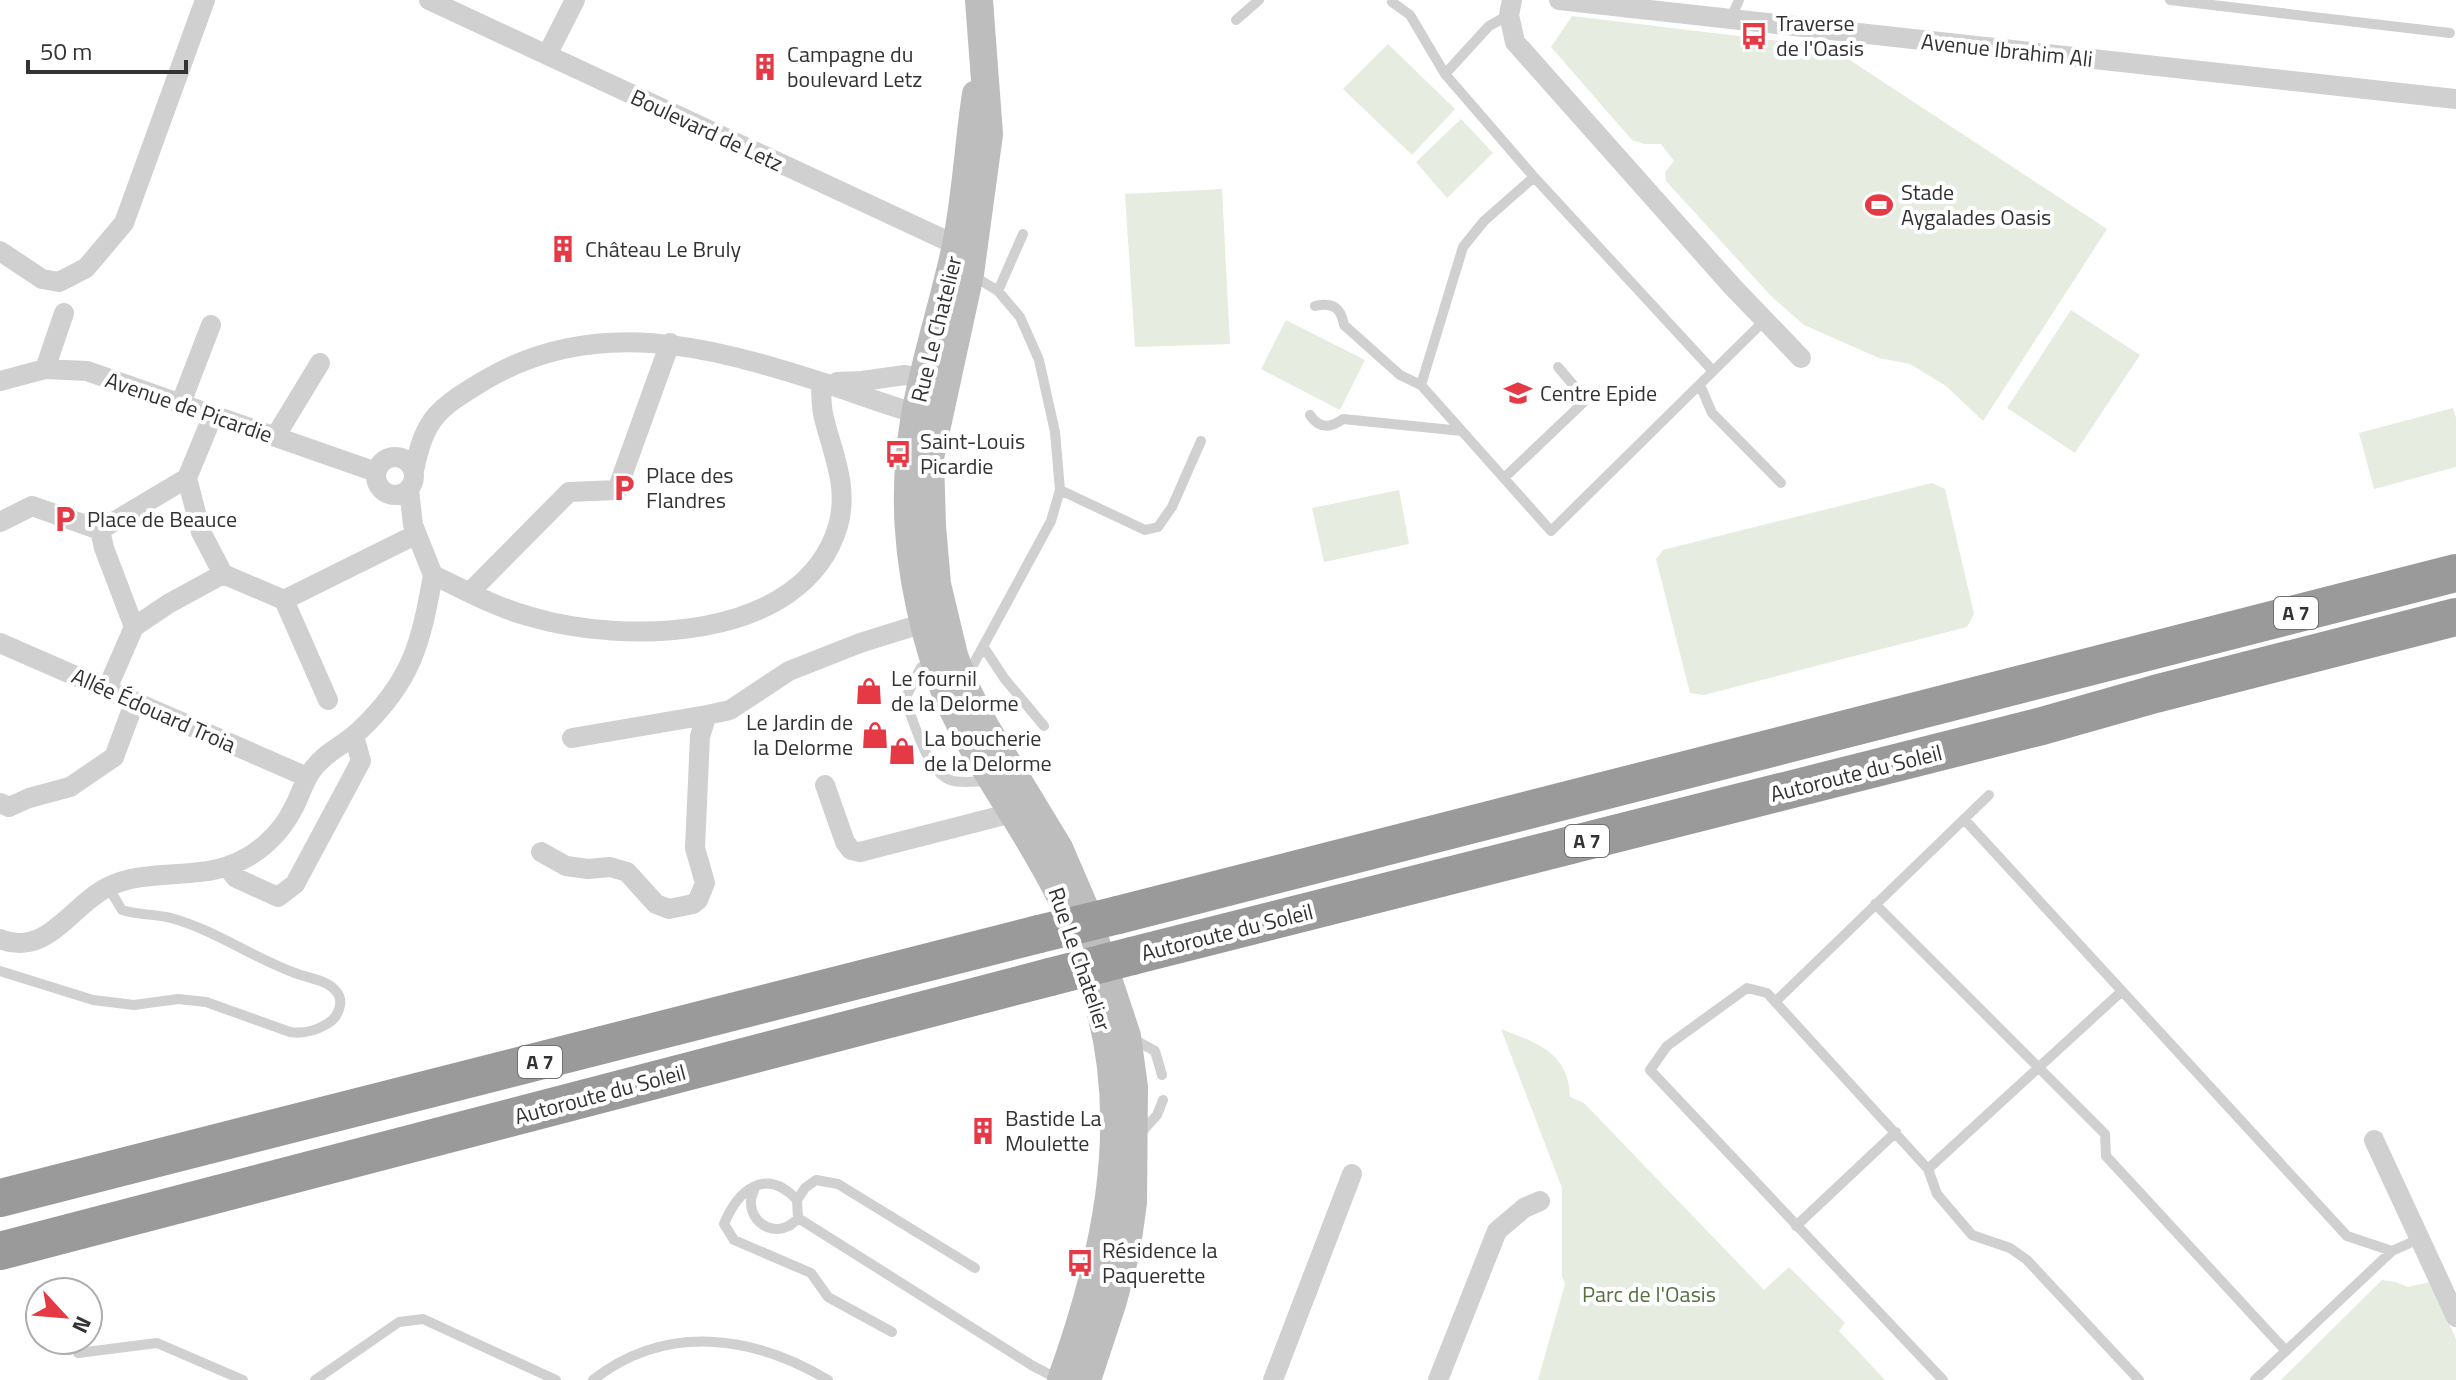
<svg xmlns="http://www.w3.org/2000/svg" width="2456" height="1380" viewBox="0 0 2456 1380" font-family="'Titillium Web',sans-serif">
<style>
.green{fill:#e6ecdf}
.lines{fill:none;stroke-linecap:round;stroke-linejoin:round}
.lane{stroke:#d0d0d0;stroke-width:10}
.street{stroke:#d0d0d0;stroke-width:20}
.secondary{stroke:#bdbdbd;stroke-width:28}
.highway{stroke:#9a9a9a;stroke-width:38}
.highway-bridge{stroke:#9a9a9a;stroke-width:38}
.labels{text-anchor:middle;stroke-width:8;stroke-linejoin:round;paint-order:stroke}
.shield{fill:#fff;stroke:#707070;stroke-width:2}
.shield-label{font-size:20px;font-weight:bold;fill:#333}
.poi-label{font-size:22px;fill:#333;stroke:#fff;text-anchor:start}
.street-label{font-size:22px;fill:#333;stroke:#fff}
.park-label{font-size:22px;fill:#56703f;stroke:#fff}
</style>
<rect width="100%" height="100%" fill="#fff"/>
<path class="green" d="M 1572,16 L 1830,47 L 2107,229 L 1983,421 L 1946,386 L 1910,364 L 1879,358 L 1804,325 L 1772,297 L 1666,181 L 1665,172 L 1674,161 L 1661,144 L 1644,144 L 1632,140 L 1551,47 Z
M 1388,44 L 1455,109 L 1412,155 L 1343,89 Z
M 1461,119 L 1493,153 L 1447,198 L 1416,162 Z
M 1222,189 L 1230,344 L 1135,347 L 1125,194 Z
M 2071,310 L 2140,355 L 2075,453 L 2007,408 Z
M 1286,320 L 1365,360 L 1340,410 L 1261,369 Z
M 2453,408 L 2456,418 L 2456,467 L 2374,489 L 2359,433 Z
M 1932,483 L 1945,489 L 1974,614 L 1967,627 L 1704,695 L 1690,693 L 1656,559 L 1663,550 Z
M 1399,490 L 1409,544 L 1324,562 L 1312,508 Z
M 1501,1029 C 1537,1043 1569,1053 1570,1097 L 1584,1103 L 1764,1290 L 1789,1267 L 1845,1323 L 1839,1331 L 1885,1380 L 1538,1380 L 1565,1284 L 1562,1276 L 1562,1188 Z
M 2382,1280 L 2395,1282 L 2408,1287 L 2430,1282 L 2456,1339 L 2456,1380 L 2281,1380 Z"/>
<g class="lines">
<path class="lane" d="M 2170,0 L 2450,33
M 1392,2 L 1410,15 L 1445,74 L 1534,177 L 1713,371
M 1731,18 L 1739,0
M 1236,20 L 1259,0
M 1445,74 L 1489,26 L 1509,15
M 998,291 L 1023,234
M 1315,306 C 1332,302 1341,307 1344,325 L 1400,375 L 1421,385 L 1551,531 L 1765,320
M 1421,385 L 1463,247 L 1484,221 L 1534,177
M 1700,385 L 1712,413 L 1781,483
M 1310,415 C 1319,429 1331,428 1343,419 L 1462,431
M 1504,478 L 1586,400 L 1558,367
M 1060,490 L 1145,530 L 1158,527 L 1172,507 L 1201,441
M 983,646 L 1004,678 L 1044,726
M 933,662 L 921,667 L 905,699 C 914,722 927,772 950,780 C 961,784 977,781 988,781
M 967,676 L 1051,521 L 1060,490 L 1055,432 L 1039,360 L 1020,317 L 998,291 L 972,275
M 1964,819 L 2347,1236 L 2392,1251
M 1875,904 L 2105,1134 L 2106,1156 L 2286,1351
M 0,971 L 93,1000 L 134,1005 L 178,999 L 206,1002 L 290,1032 C 303,1034 313,1032 325,1025 C 338,1019 346,1001 335,990 C 326,980 308,978 295,973 C 253,958 215,930 171,918 C 155,914 138,915 122,910 L 108,887
M 1775,1002 L 1989,795
M 1133,1039 L 1155,1051 L 1162,1075
M 1139,1135 L 1157,1115 L 1163,1100
M 1928,1169 L 2122,991
M 755,1187 C 754,1192 751,1196 751,1201 C 750,1226 780,1240 798,1218
M 797,1200 L 805,1188 L 816,1180 L 838,1184 L 975,1268
M 1796,1226 L 1896,1132
M 892,1332 L 828,1297 L 811,1273 L 734,1240 L 724,1224 C 738,1190 766,1166 797,1200 L 798,1218 L 1033,1366 L 1058,1379
M 78,1353 L 157,1343 L 243,1380
M 315,1380 L 399,1322 L 423,1319 L 556,1380
M 593,1380 C 666,1323 753,1335 828,1380
M 1943,1380 L 1650,1070 L 1667,1046 L 1747,988 L 1767,993 L 1928,1169 L 1937,1194 L 1972,1235 L 2010,1248 L 2027,1260 L 2139,1380
M 2255,1380 L 2392,1251 L 2421,1238"/>
<path class="street" d="M 429,0 L 956,245 L 961,256
M 1512,0 L 1509,15 L 1515,42 L 1731,285 L 1801,358
M 1559,0 L 2456,99
M 547,55 L 575,0
M 0,251 L 42,279 L 59,282 L 86,268 L 124,223 L 205,0
M 45,369 L 64,313
M 0,381 L 45,369 L 87,371 L 376,472
M 837,382 L 862,381 L 905,375 L 935,382
M 181,403 L 211,325
M 213,415 L 187,478 L 201,532 L 223,574
M 275,437 L 320,363
M376 476a19 19 0 1 1 38 0a19 19 0 1 1-38 0Z
M 414,471 C 425,416 439,408 485,380 C 595,315 708,346 821,382 C 856,393 890,407 926,416
M 409,490 L 413,525 L 433,575
M 0,522 L 32,506 L 100,530
M 100,530 L 104,548 L 134,627 L 107,689
M 100,530 L 187,478
M 223,574 L 284,600
M 433,575 C 463,589 495,607 528,616 C 623,645 803,643 838,526 C 849,487 833,455 824,418 C 821,407 821,394 821,382
M 470,592 L 569,492 L 617,490 L 670,343
M 284,600 L 415,535
M 284,600 L 328,700
M 134,627 L 168,604 L 223,574
M 0,643 L 307,777
M 572,738 L 707,715
M 825,785 L 845,842 L 851,850 L 860,852 L 1012,813
M 0,803 L 9,807 L 29,798 L 70,787 L 114,757 L 135,701
M 541,852 L 566,866 L 588,869 L 610,867 L 627,872 L 656,904 L 669,909 L 693,904 L 698,900 L 705,883 L 695,848 L 700,736 L 707,715 L 730,710 L 789,671 L 860,643 L 937,619
M 227,867 L 236,878 L 278,897 L 295,884 L 361,761 L 354,736
M 0,939 C 47,958 71,905 108,887 C 144,869 190,879 228,866 C 257,856 281,834 294,807 C 301,794 304,780 313,769 C 326,751 345,745 360,730 C 412,681 421,643 433,575
M 2374,1140 L 2456,1317
M 1273,1380 L 1352,1174
M 1438,1380 L 1497,1231 L 1524,1208 L 1540,1201"/>
<path class="secondary" d="M 979,0 L 989,134 L 970,274 L 930,458 L 932,526 L 937,584 L 954,655 L 967,690 L 985,726 L 1059,848 L 1084,906 L 1127,1036 L 1134,1087 L 1133,1203 L 1126,1252 L 1113,1301 L 1087,1380
M 976,94 C 968,146 966,199 955,250 C 943,305 925,359 915,415 C 902,492 907,560 927,636 C 933,657 939,679 948,699 C 979,769 1028,829 1061,898
M 1061,1380 C 1104,1261 1133,1134 1100,1009"/>
<path class="highway" d="M 1118,915 L 2456,573
M 1132,956 L 2042,726 L 2155,694 L 2456,617
M 0,1198 L 1039,934
M 0,1251 L 1050,977"/>
<path class="highway-bridge" d="M 1039,934 L 1118,915
M 1050,977 L 1132,956"/>
</g>
<defs>
<g id="bus-bare" transform="scale(2.16)"><path d="M-5-6H5V4H4V6H2V4H-2V6H-4V4H-5ZM-3.5-4V0h7V-4ZM-3.5 1.2v1.5H-2V1.2ZM2 1.2v1.5H3.5V1.2Z" fill="#e63946" stroke="#fff" stroke-width="2.5" paint-order="stroke"/></g>
<g id="building-bare" transform="scale(2.16)"><path d="M-4-6H4V6H1V3H-1V6H-4ZM-2.5-4.3h1.7v1.8h-1.7ZM.8-4.3h1.7v1.8H.8ZM-2.5-1h1.7V.8h-1.7ZM.8-1h1.7V.8H.8Z" fill="#e63946" stroke="#fff" stroke-width="2.5" paint-order="stroke"/></g>
<g id="stadium-bare" transform="scale(2.16)"><path d="M0-5a6.5 5 0 1 0 0 10a6.5 5 0 1 0 0-10ZM-3.5-1.8h7v3.6h-7Z" fill="#e63946" stroke="#fff" stroke-width="2.5" paint-order="stroke"/></g>
<g id="school-bare" transform="scale(2.16)"><path d="M0-5L7-2L0 1L-7-2ZM-4 1L0 2.5L4 1V4Q0 6-4 4Z" fill="#e63946" stroke="#fff" stroke-width="2.5" paint-order="stroke"/></g>
<g id="parking-bare" transform="scale(2.16)"><path d="M-3.5-5.5H1a3.5 3.5 0 0 1 0 7H-1V5.5H-3.5ZM-1-3.4V-.6H.8a1.4 1.4 0 0 0 0-2.8Z" fill="#e63946" stroke="#fff" stroke-width="2.5" paint-order="stroke"/></g>
<g id="shop-bare" transform="scale(2.16)"><path d="M-5-2.5h2.3a2.7 3.5 0 0 1 5.4 0H5L5.5 6h-11ZM-1.5-2.5h3a1.5 2.3 0 0 0-3 0Z" fill="#e63946" stroke="#fff" stroke-width="2.5" paint-order="stroke"/></g>
</defs>
<g fill-rule="evenodd">
<use href="#bus-bare" x="1754" y="36"/>
<use href="#building-bare" x="765" y="67"/>
<use href="#stadium-bare" x="1879" y="205"/>
<use href="#building-bare" x="563" y="249"/>
<use href="#school-bare" x="1518" y="393"/>
<use href="#bus-bare" x="898" y="454"/>
<use href="#parking-bare" x="624" y="488"/>
<use href="#parking-bare" x="65" y="519"/>
<use href="#shop-bare" x="869" y="691"/>
<use href="#shop-bare" x="875" y="735"/>
<use href="#shop-bare" x="902" y="751"/>
<use href="#building-bare" x="983" y="1131"/>
<use href="#bus-bare" x="1080" y="1263"/>
</g>
<g class="labels">
<g class="shield">
<rect x="2274" y="597" width="44" height="32" rx="6"/>
<rect x="1565" y="825" width="44" height="32" rx="6"/>
<rect x="518" y="1046" width="44" height="32" rx="6"/>
</g>
<g class="shield-label">
<text x="2296" y="620">A 7</text>
<text x="1587" y="848">A 7</text>
<text x="540" y="1069">A 7</text>
</g>
<g class="poi-label">
<text x="1776" y="31">Traverse<tspan x="1776" dy="25">de l'Oasis</tspan></text>
<text x="787" y="62">Campagne du<tspan x="787" dy="25">boulevard Letz</tspan></text>
<text x="1901" y="200">Stade<tspan x="1901" dy="25">Aygalades Oasis</tspan></text>
<text x="585" y="257">Château Le Bruly</text>
<text x="1540" y="401">Centre Epide</text>
<text x="920" y="449">Saint-Louis<tspan x="920" dy="25">Picardie</tspan></text>
<text x="646" y="483">Place des<tspan x="646" dy="25">Flandres</tspan></text>
<text x="87" y="527">Place de Beauce</text>
<text x="891" y="686">Le fournil<tspan x="891" dy="25">de la Delorme</tspan></text>
<text x="853" y="730" text-anchor="end">Le Jardin de<tspan x="853" dy="25">la Delorme</tspan></text>
<text x="924" y="746">La boucherie<tspan x="924" dy="25">de la Delorme</tspan></text>
<text x="1005" y="1126">Bastide La<tspan x="1005" dy="25">Moulette</tspan></text>
<text x="1102" y="1258">Résidence la<tspan x="1102" dy="25">Paquerette</tspan></text>
</g>
<g class="street-label">
<text transform="translate(2007 50) rotate(6)" y="8">Avenue Ibrahim Ali</text>
<text transform="translate(707 130) rotate(25)" y="8">Boulevard de Letz</text>
<text transform="translate(936 329) rotate(-76)" y="8">Rue Le Chatelier</text>
<text transform="translate(189 407) rotate(19)" y="8">Avenue de Picardie</text>
<text transform="translate(154 710) rotate(24)" y="8">Allée Édouard Troia</text>
<text transform="translate(1856 773) rotate(-14)" y="8">Autoroute du Soleil</text>
<text transform="translate(1227 932) rotate(-14)" y="8">Autoroute du Soleil</text>
<text transform="translate(1080 959) rotate(71)" y="8">Rue Le Chatelier</text>
<text transform="translate(600 1094) rotate(-15)" y="8">Autoroute du Soleil</text>
</g>
<g class="park-label">
<text x="1649" y="1302">Parc de l'Oasis</text>
</g>
</g>
<g transform="translate(64 1316) rotate(116)"><circle r="38" fill="#ffffff" stroke="#adadad" stroke-width="2"/>
<path d="M0-6L14 30L0 20L-14 30Z" fill="#e63946"/>
<text y="-12" font-size="22" font-weight="bold" text-anchor="middle" fill="#333333">N</text>
</g>
<path d="M28 60v12h158v-12" fill="none" stroke="#333333" stroke-width="4"/>
<text x="40" y="60" font-size="24" fill="#333333" stroke="#ffffff" stroke-width="6" paint-order="stroke">50 m</text>
</svg>
